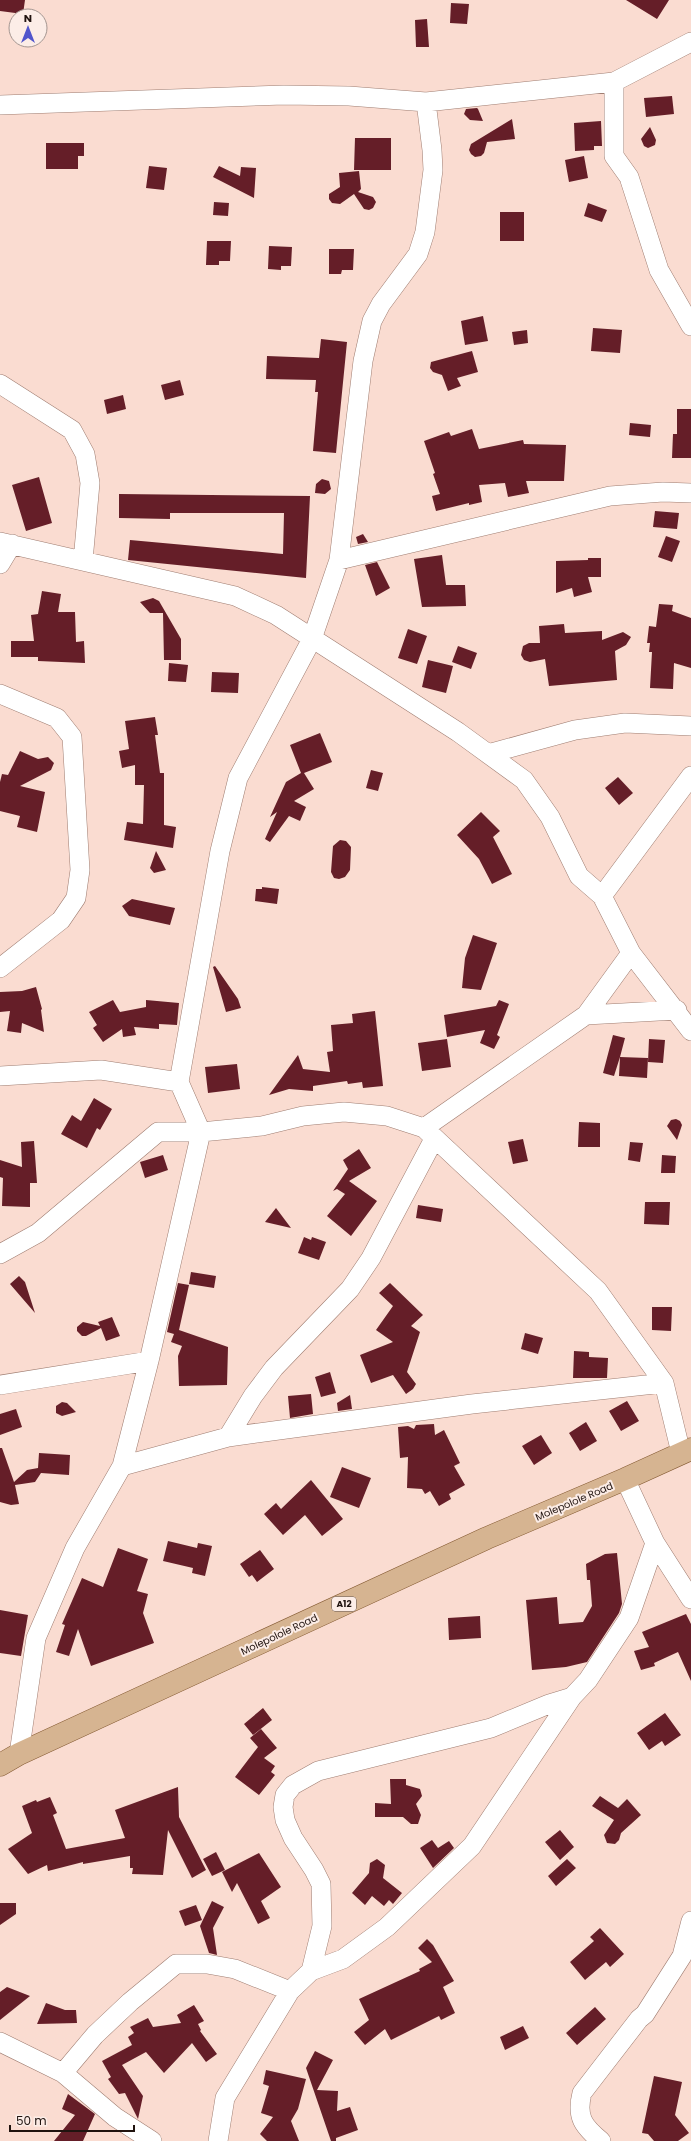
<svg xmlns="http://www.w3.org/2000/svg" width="691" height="2141" viewBox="0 0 691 2141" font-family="Poppins,sans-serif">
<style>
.building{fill:#651e28}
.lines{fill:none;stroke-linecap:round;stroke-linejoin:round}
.street-casing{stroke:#9f7d71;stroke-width:20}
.primary-casing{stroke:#855b33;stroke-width:23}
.street{stroke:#fff;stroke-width:19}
.primary{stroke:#d6b491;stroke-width:22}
.labels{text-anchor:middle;stroke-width:4;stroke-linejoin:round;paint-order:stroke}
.shield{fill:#fcede7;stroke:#625450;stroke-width:1}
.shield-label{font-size:9px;font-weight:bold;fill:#20130f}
.street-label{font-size:10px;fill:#20130f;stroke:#fcede7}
</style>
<rect width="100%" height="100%" fill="#fadcd1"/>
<path class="building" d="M 0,0 L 25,0 L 23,14 L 0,11 Z
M 626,0 L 669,0 L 657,19 Z
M 451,3 L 469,4 L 467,24 L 450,23 Z
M 427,19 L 429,47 L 416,47 L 415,20 Z
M 672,96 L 674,114 L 646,117 L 644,98 Z
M 477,108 L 478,109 L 483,121 L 470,120 L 464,114 L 466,109 Z
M 512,119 L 515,139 L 487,142 L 484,153 L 481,156 L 475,157 L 471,154 L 469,150 L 471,144 Z
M 601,121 L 602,146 L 594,146 L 594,150 L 575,151 L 574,123 Z
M 650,127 L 656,140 L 655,145 L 648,148 L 644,146 L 641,139 Z
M 355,138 L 391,138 L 391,170 L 354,170 Z
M 46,143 L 84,143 L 84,156 L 78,156 L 78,169 L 46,169 Z
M 584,156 L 588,178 L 569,182 L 565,160 Z
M 149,166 L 167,168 L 164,190 L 146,188 Z
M 219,166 L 240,176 L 241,167 L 256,168 L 254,198 L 213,177 Z
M 359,171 L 361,189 L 358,192 L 373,197 L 376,202 L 373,208 L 369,210 L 364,209 L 354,194 L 340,204 L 332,203 L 329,199 L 329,194 L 340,187 L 339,173 Z
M 214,202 L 229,203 L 228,216 L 213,215 Z
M 588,203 L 607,210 L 602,222 L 584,216 Z
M 500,212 L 524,212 L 524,241 L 500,241 Z
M 207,241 L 231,241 L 230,261 L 219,261 L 219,265 L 206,265 Z
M 269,246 L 292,247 L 291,266 L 281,266 L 281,270 L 268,269 Z
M 329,249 L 354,249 L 353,270 L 342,270 L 341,274 L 329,274 Z
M 483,316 L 488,341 L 465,345 L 461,321 Z
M 593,328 L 622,330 L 620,353 L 591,351 Z
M 527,330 L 528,343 L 514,345 L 512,332 Z
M 321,339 L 347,342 L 336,453 L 313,451 L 318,392 L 315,392 L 316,380 L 266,379 L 267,356 L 319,358 Z
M 472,351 L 478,372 L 457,378 L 461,386 L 448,391 L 442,375 L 433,372 L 430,368 L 431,362 Z
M 180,380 L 184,395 L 165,400 L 161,385 Z
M 123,395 L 126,409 L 107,414 L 104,400 Z
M 677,409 L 691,409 L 691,458 L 672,458 L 673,434 L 677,434 Z
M 630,423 L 651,425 L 650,437 L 629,435 Z
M 472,429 L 479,449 L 523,440 L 524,444 L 566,445 L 564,481 L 526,481 L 529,493 L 508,497 L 505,483 L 479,485 L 482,502 L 469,505 L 469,503 L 436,511 L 432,496 L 440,494 L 433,474 L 435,473 L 424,441 L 449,432 L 451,436 Z
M 39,477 L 52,523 L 26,531 L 12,485 Z
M 322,479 L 329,481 L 331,489 L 325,494 L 315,493 L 316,484 Z
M 119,494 L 310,496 L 306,578 L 128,560 L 130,540 L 283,554 L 284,513 L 170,513 L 170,519 L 119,518 Z
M 655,511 L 679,513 L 677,529 L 653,527 Z
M 363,534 L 368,542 L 358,544 L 356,537 Z
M 666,536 L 680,541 L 672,562 L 658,557 Z
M 442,555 L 446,585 L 465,585 L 466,606 L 422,607 L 414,559 Z
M 588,558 L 601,558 L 601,577 L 588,577 L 592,592 L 574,597 L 572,588 L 556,593 L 556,561 L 588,560 Z
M 377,562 L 390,588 L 376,596 L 365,565 Z
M 42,591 L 61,594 L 58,612 L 75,612 L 76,642 L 84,641 L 85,663 L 38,661 L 38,657 L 11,657 L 11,641 L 34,641 L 31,615 L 38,614 Z
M 153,598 L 159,601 L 181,639 L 181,660 L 164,660 L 163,613 L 150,613 L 140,602 Z
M 659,604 L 673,605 L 672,611 L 691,618 L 691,668 L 674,663 L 673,689 L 650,688 L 652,652 L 649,652 L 650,643 L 647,643 L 649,626 L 656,627 Z
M 564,624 L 565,633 L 602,631 L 602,640 L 623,632 L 631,637 L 626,645 L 615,651 L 617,680 L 549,686 L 545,659 L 530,662 L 524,660 L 521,655 L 523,646 L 529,643 L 540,643 L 539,626 Z
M 408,629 L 427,636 L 417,664 L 398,658 Z
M 458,646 L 477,653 L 471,669 L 452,662 Z
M 428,660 L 453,666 L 446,693 L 422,687 Z
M 169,663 L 188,665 L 186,682 L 168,681 Z
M 212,672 L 239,673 L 238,693 L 211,692 Z
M 155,717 L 158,735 L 155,735 L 160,773 L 164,773 L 164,825 L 176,827 L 173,848 L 124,840 L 127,822 L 143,824 L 144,785 L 135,785 L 135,765 L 122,768 L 119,751 L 129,749 L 125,721 Z
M 320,733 L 332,762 L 304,773 L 314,789 L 294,801 L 306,807 L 300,821 L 289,816 L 270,842 L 265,839 L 277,812 L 270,817 L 286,782 L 301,773 L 290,745 Z
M 20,751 L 38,759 L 48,757 L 54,763 L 51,770 L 20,786 L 45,792 L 37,832 L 17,827 L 20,816 L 0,811 L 0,782 L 2,774 L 8,775 Z
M 371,770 L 383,773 L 378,791 L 366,788 Z
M 618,777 L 633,793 L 619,805 L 605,788 Z
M 481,812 L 500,831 L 493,837 L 512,874 L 492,884 L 479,859 L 457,835 Z
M 340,840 L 346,841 L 351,847 L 350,870 L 345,877 L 339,879 L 334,878 L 331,872 L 333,846 Z
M 156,851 L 166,870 L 154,873 L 150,868 Z
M 262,887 L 279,889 L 277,904 L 255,901 L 256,889 L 262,889 Z
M 132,899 L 175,908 L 170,925 L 129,916 L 122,906 Z
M 473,935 L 497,943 L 481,990 L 462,988 L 465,958 Z
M 215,966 L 238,999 L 241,1008 L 226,1012 L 213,967 Z
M 36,987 L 42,1009 L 41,1010 L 44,1032 L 22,1023 L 21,1033 L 7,1031 L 10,1011 L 0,1012 L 0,992 L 22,991 Z
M 113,1000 L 120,1012 L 146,1007 L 146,1000 L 179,1003 L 177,1025 L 159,1024 L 159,1029 L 134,1027 L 136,1035 L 123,1037 L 122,1029 L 103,1042 L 93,1028 L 97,1025 L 89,1012 Z
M 499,1000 L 509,1004 L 497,1035 L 500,1037 L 494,1049 L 480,1043 L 485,1030 L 447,1037 L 444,1015 L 496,1006 Z
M 375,1011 L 383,1086 L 363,1088 L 362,1082 L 348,1084 L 347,1081 L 313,1086 L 313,1091 L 289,1089 L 269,1095 L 298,1055 L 303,1069 L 330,1072 L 327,1052 L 333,1051 L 331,1025 L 353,1023 L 352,1014 Z
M 613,1035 L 625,1038 L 620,1057 L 648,1058 L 647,1078 L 619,1076 L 620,1057 L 614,1076 L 603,1073 Z
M 447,1039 L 451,1067 L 422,1071 L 418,1043 Z
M 649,1039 L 665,1040 L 663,1063 L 648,1062 Z
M 237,1064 L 240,1089 L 208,1093 L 205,1067 Z
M 94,1098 L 112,1109 L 100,1130 L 97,1128 L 87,1148 L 61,1134 L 72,1115 L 81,1121 Z
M 676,1119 L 680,1121 L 682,1125 L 677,1140 L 667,1126 L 671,1120 Z
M 579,1122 L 600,1123 L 600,1147 L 578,1147 Z
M 523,1139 L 528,1161 L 513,1164 L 508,1142 Z
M 34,1141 L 37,1183 L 30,1183 L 30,1207 L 2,1206 L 3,1178 L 0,1177 L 0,1160 L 22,1167 L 21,1142 Z
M 630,1142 L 643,1143 L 640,1162 L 628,1160 Z
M 359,1149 L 371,1168 L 349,1181 L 377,1201 L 351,1236 L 327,1216 L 345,1194 L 337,1189 L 333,1191 L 348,1169 L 343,1160 Z
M 163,1155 L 168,1170 L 145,1178 L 140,1162 Z
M 662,1155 L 676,1156 L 675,1173 L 661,1173 Z
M 645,1202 L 670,1202 L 669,1225 L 644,1224 Z
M 418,1205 L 443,1209 L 441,1222 L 416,1218 Z
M 276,1208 L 291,1228 L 265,1222 Z
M 304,1237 L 311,1240 L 312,1237 L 326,1242 L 319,1260 L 298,1253 Z
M 191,1272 L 216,1276 L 214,1288 L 189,1284 Z
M 19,1276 L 25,1282 L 35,1313 L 10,1284 Z
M 178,1283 L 189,1285 L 179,1330 L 228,1347 L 227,1385 L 179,1386 L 178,1356 L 182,1346 L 171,1342 L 174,1334 L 167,1332 Z
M 390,1283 L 423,1315 L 411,1326 L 420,1332 L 407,1372 L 416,1384 L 413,1389 L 406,1394 L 393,1375 L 371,1383 L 360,1355 L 393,1342 L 376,1330 L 393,1306 L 379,1293 Z
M 652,1307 L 672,1307 L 671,1331 L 652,1330 Z
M 112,1317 L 120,1336 L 106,1341 L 101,1328 L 86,1336 L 82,1336 L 77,1331 L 77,1327 L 83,1322 L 100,1326 L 98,1322 Z
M 525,1333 L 543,1338 L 538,1354 L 521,1349 Z
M 574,1351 L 589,1352 L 589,1357 L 608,1358 L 607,1378 L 573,1378 Z
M 330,1372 L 336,1393 L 321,1397 L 315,1377 Z
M 311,1394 L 313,1414 L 290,1418 L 288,1396 Z
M 350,1395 L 352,1409 L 338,1411 L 337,1403 Z
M 627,1401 L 639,1421 L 621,1431 L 609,1411 Z
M 62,1402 L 67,1403 L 76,1412 L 62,1416 L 56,1413 L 56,1406 Z
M 16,1409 L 22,1427 L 0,1435 L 0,1414 Z
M 586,1422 L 597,1441 L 580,1451 L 569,1433 Z
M 434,1424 L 435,1435 L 444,1430 L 460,1463 L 454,1466 L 465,1485 L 449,1494 L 451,1499 L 439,1506 L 430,1491 L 425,1494 L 422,1489 L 407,1488 L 408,1457 L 400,1458 L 398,1427 L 408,1426 L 414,1429 L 416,1425 Z
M 541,1435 L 552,1453 L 534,1465 L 522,1446 Z
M 0,1448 L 2,1448 L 14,1482 L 27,1470 L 38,1468 L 39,1453 L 70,1455 L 69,1475 L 41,1473 L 35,1482 L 15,1485 L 19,1504 L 11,1505 L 0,1502 Z
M 342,1467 L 371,1478 L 359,1508 L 330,1497 Z
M 311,1480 L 343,1519 L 322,1536 L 305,1515 L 283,1535 L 264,1514 L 276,1503 L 281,1509 Z
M 168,1541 L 197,1548 L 198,1543 L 212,1546 L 205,1576 L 192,1573 L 193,1568 L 163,1561 Z
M 118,1548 L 148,1559 L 137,1591 L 148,1594 L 143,1613 L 154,1643 L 91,1666 L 78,1629 L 69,1656 L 56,1652 L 65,1625 L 62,1624 L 82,1578 L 103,1587 Z
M 260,1550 L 274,1569 L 257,1582 L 252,1575 L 249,1577 L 240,1564 Z
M 617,1553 L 622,1604 L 619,1613 L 587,1662 L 566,1667 L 532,1670 L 526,1600 L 557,1597 L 559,1624 L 583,1622 L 592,1606 L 590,1580 L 587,1580 L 586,1564 L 605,1554 Z
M 0,1610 L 28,1615 L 21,1656 L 0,1653 Z
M 686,1614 L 691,1624 L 691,1681 L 678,1652 L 654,1663 L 655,1666 L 641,1670 L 634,1651 L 649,1647 L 642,1632 Z
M 480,1616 L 481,1638 L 449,1640 L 448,1618 Z
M 263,1708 L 272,1720 L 253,1735 L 244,1724 Z
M 665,1713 L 681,1735 L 665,1746 L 662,1741 L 649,1750 L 637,1733 Z
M 261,1729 L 277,1748 L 264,1758 L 275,1766 L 271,1772 L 275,1775 L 259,1795 L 235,1777 L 258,1747 L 250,1738 Z
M 390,1779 L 406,1779 L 406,1785 L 420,1789 L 422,1796 L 416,1804 L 421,1815 L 418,1824 L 411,1824 L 403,1817 L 375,1817 L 375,1803 L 391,1804 Z
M 178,1787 L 179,1817 L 206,1870 L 192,1878 L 168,1830 L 163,1875 L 132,1874 L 133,1868 L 130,1868 L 130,1856 L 83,1864 L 83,1862 L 48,1871 L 47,1865 L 28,1874 L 8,1849 L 32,1833 L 22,1806 L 36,1800 L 37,1802 L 50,1797 L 57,1813 L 53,1815 L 66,1849 L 125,1838 L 115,1810 Z
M 600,1796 L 618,1808 L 627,1799 L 641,1815 L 621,1833 L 619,1840 L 615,1844 L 607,1843 L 604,1835 L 614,1820 L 592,1806 Z
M 560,1830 L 574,1847 L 560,1860 L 545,1842 Z
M 432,1840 L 438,1848 L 449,1841 L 454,1848 L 433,1868 L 420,1848 Z
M 216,1852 L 225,1870 L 212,1876 L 203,1859 Z
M 259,1853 L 281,1887 L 261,1901 L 270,1918 L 258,1924 L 237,1883 L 232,1892 L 222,1872 Z
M 377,1859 L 385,1865 L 383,1878 L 402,1893 L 393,1904 L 389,1900 L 384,1906 L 372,1896 L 365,1905 L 352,1893 L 369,1873 L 370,1863 Z
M 567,1859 L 576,1868 L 556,1886 L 548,1876 Z
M 212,1901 L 224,1907 L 213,1928 L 217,1955 L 209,1953 L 200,1926 Z
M 0,1903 L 16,1903 L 16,1914 L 0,1925 Z
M 196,1905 L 202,1920 L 185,1926 L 179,1911 Z
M 600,1928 L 624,1954 L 610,1967 L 606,1962 L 585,1980 L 570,1962 L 594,1941 L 590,1937 Z
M 427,1939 L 433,1945 L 454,1981 L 443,1987 L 455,2013 L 441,2020 L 439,2016 L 391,2040 L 385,2029 L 365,2045 L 354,2032 L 369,2020 L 359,1999 L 420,1971 L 419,1969 L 432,1962 L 418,1948 Z
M 7,1987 L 30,1996 L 0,2020 L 0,1992 Z
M 46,2003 L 65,2010 L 76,2010 L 77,2023 L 37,2024 Z
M 194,2005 L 204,2021 L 198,2024 L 201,2030 L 200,2031 L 217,2054 L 206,2062 L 192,2043 L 164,2073 L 146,2052 L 122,2065 L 143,2096 L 138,2119 L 125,2093 L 119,2094 L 108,2079 L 111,2077 L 102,2061 L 132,2045 L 128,2037 L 134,2033 L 130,2027 L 148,2018 L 153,2027 L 181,2023 L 177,2015 Z
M 595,2007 L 606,2019 L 577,2045 L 566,2033 Z
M 523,2026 L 529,2038 L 505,2050 L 500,2037 Z
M 315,2051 L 333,2060 L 317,2090 L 338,2091 L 337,2111 L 350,2107 L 358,2130 L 336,2138 L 336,2141 L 331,2141 L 306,2068 Z
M 266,2070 L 306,2079 L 298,2109 L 291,2121 L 299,2141 L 267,2141 L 260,2134 L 273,2117 L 261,2113 L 269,2086 L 263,2084 Z
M 654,2076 L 682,2082 L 675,2115 L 689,2133 L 678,2141 L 654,2141 L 648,2134 L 642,2133 Z
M 68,2094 L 95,2114 L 83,2141 L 54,2141 L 75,2115 L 62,2109 Z"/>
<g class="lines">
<g class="street-casing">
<path id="street" d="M 614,82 L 614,156 L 629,177 L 659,270 L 691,326
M 0,105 L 284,95 L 349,96 L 426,102
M 0,384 L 72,430 L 85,454 L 90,483 L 83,561
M 0,542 L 235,596 L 276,615 L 458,732 L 524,780 L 550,817 L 579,876 L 602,896 L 631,953 L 691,1031
M 339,560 L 610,496 L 663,492 L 691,493
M 0,564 L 12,544
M 0,694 L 57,718 L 72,737 L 80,870 L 76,898 L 61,920 L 0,968
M 488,754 L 575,730 L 625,723 L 691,726
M 602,896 L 691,776
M 586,1015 L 677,1010
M 0,1076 L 101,1070 L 179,1082
M 424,1128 L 586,1015 L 631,953
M 0,1254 L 38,1233 L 158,1132 L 201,1132 L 149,1361 L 122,1466 L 75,1548 L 36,1638 L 19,1754
M 0,1385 L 149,1361
M 228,1437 L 253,1396 L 274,1368 L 350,1289 L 371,1258 L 434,1139
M 681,1453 L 664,1383 L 598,1291 L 424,1128 L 387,1116 L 344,1112 L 303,1116 L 262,1126 L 201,1132 L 179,1082 L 220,851 L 238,778 L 312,639 L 339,560 L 363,361 L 372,321 L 381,304 L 418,254 L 425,232 L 433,170 L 432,150 L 426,102 L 614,82 L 691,42
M 122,1466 L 228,1437 L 472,1404 L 664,1383
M 655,1543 L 691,1599
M 311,1971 L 322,1926 L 321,1884 L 314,1870 L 293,1838 L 285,1820 L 283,1807 L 285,1795 L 293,1785 L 318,1771 L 491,1728 L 549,1704 L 572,1697
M 0,2042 L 63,2073 L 115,2117 L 152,2141
M 63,2073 L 95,2035 L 130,2002 L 176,1964 L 207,1964 L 235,1969 L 290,1991
M 218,2141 L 225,2098 L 290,1991 L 311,1971 L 343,1959 L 387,1927 L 472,1846 L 572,1697 L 588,1680 L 629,1618 L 655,1543 L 625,1479
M 601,2141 C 583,2126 576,2117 582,2093 L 639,2019 L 645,2014 L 682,1956 L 691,1921"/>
</g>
<g class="primary-casing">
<path id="primary" d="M 0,1765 L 19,1754 L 487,1538 L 625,1479 L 691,1449"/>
</g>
<use href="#street" class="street"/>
<use href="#primary" class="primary"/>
</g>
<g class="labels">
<rect class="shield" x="332" y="1597" width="24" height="14" rx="3"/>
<g class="shield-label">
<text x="344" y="1607">A12</text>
</g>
<g class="street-label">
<text transform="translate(574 1501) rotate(-23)" y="4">Molepolole Road</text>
<text transform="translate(279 1634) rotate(-25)" y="4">Molepolole Road</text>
</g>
</g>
<g transform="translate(28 28)"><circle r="19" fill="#fcede7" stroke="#a49691"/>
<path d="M0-3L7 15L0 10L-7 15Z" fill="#5155cc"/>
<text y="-6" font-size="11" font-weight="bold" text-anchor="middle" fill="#20130f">N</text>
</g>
<path d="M10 2125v6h124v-6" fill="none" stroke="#20130f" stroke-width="2"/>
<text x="16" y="2125" font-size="12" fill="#20130f" stroke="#fcede7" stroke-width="3" paint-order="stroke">50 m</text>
</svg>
